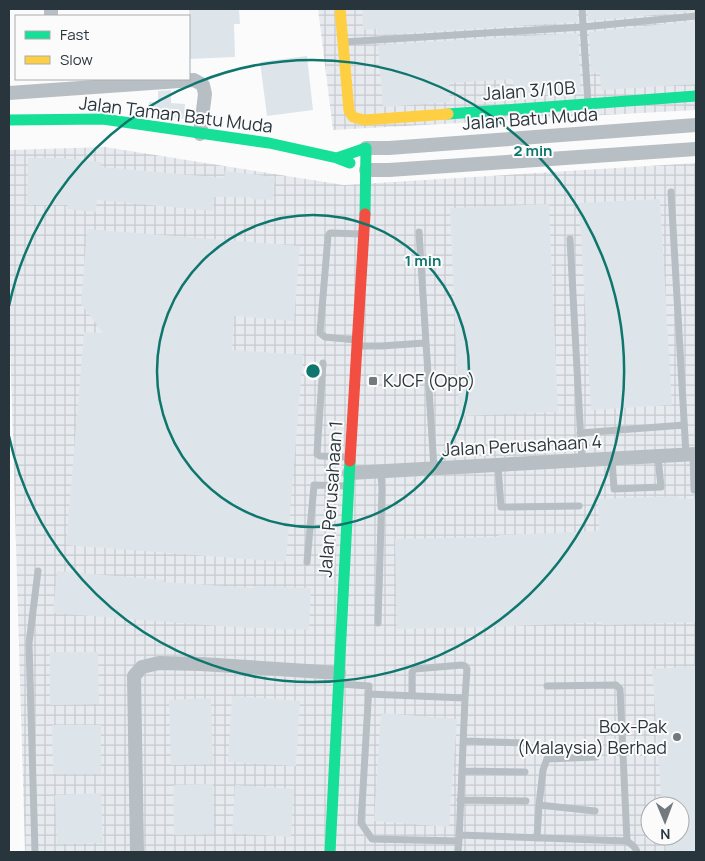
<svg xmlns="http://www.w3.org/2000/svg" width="705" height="861" viewBox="0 0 705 861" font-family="Manrope,sans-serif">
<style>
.industrial{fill:url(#industrial-grid);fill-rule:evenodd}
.building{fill:#dde5eb}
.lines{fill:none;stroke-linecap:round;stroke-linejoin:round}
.lane{stroke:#b7bfc4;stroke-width:7}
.street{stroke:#b7bfc4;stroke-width:14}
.fast{stroke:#16e098;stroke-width:11}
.slow{stroke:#ffcf43;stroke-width:11}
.jam{stroke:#f24e42;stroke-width:11}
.ring{fill:none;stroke:#0f766e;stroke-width:2.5}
.poi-dot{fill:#727a80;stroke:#fbfbfb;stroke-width:2}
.labels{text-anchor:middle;stroke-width:4;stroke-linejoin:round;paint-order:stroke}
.street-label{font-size:18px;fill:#29353d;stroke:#fbfbfb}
.poi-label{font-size:18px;fill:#29353d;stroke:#fbfbfb;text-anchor:start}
.centre{fill:#0f766e;stroke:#fbfbfb;stroke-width:2.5}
.ring-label{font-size:15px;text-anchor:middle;font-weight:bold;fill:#0f766e;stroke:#fbfbfb;stroke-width:4;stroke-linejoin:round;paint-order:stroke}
</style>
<defs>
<pattern id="industrial-grid" width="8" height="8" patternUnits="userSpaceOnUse" patternTransform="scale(1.25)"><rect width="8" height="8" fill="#e7ebef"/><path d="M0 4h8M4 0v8" fill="none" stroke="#c6cace"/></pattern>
</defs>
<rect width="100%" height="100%" fill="#fbfbfb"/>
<path class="industrial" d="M 318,9 L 696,9 L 696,110 L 333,130 Z
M 105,147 L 344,185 L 696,163 L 696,852 L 25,852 L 9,307 L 9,150 ZM 650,806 L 680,806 L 680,836 L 650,836 Z"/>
<path class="building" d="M 189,9 L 239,9 L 240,24 L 234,24 L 235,57 L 189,59 Z
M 362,9 L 577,9 L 578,22 L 377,35 L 377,29 L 363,30 Z
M 587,9 L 696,9 L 696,11 L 588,21 Z
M 696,21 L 696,84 L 601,90 L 600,73 L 591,73 L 589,32 Z
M 578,33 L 581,92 L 514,97 L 513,79 L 449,83 L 450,102 L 383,107 L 378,45 Z
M 307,56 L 313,110 L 267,116 L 260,62 Z
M 171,90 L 171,103 L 185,104 L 184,119 L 148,113 L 149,102 L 158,102 L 158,91 Z
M 28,158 L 61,158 L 101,162 L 101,167 L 224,178 L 225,171 L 275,177 L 273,200 L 250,199 L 251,197 L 214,197 L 213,211 L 97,200 L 96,212 L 67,209 L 68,205 L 27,205 Z
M 660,199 L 672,405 L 591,410 L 579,203 Z
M 549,204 L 558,412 L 459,416 L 450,208 Z
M 87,229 L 300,246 L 294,321 L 234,316 L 232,350 L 303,355 L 286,562 L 66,545 L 84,332 L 103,333 L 81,304 Z
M 679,496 L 679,499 L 696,499 L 696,622 L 602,625 L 602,622 L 491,627 L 397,629 L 395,539 L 499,537 L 499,535 L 599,531 L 598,499 Z
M 57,571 L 164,580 L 164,582 L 253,588 L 253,586 L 311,588 L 309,630 L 232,627 L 53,613 Z
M 50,652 L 98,652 L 99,704 L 50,705 Z
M 696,666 L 696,852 L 666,852 L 664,836 L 680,836 L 680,806 L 662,806 L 652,669 Z
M 232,696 L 300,701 L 296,766 L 228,762 Z
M 211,698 L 213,764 L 171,765 L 169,700 Z
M 381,713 L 457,719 L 449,827 L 374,821 Z
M 52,725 L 101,725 L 101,774 L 53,774 Z
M 213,784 L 214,834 L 174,835 L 173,791 L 174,790 L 174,785 Z
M 235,785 L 294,789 L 291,837 L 232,833 Z
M 101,793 L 103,843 L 57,844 L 55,795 Z"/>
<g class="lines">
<path class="lane" d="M 582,9 L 588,103
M 344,42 L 583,27 L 696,16
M 671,192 L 686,455
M 419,232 L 434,469
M 570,239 L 582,461
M 356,340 L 325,337 L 320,333 L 328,236 L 330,233 L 332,233 L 361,234
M 358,346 L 381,346 L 425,343
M 323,363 L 317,454 L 320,456 L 347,457
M 580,433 L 684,425
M 693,454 L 694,490 L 696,489
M 612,459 L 614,489 L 661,487 L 658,457
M 498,466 L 501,507 L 579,506
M 307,562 L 314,485 L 345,486
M 378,623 L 382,489 L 381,472
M 340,684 L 369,686 L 361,823 L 372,839 L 459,841 L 465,698 L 368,694
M 547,686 L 616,685 L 620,689 L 627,841
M 412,695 L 412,672 L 415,669 L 462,665 L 465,666 L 467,669 L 465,698
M 463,741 L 524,743
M 462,771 L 525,772
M 460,800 L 526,801
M 539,805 L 543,770 L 547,759 L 596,757
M 459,835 L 627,841 C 631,844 636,847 637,852
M 537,838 L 539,805 L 595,811
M 35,852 L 29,643 L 38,571
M 458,852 L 459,841"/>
<path class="street" d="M 51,9 L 51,16
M 9,93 L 194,80 L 203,85 L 205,94 L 200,134
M 366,148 L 389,148 L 696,125
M 366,170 L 389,170 L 696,149
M 349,473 L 696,454
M 137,852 L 134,676 L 142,667 L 159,663 L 201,664 L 339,673"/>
<path class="fast" d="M 448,114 L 696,96
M 9,120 L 103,119 L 269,143 L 337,158 L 350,163
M 337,158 L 366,148 L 365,214
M 330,852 L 350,461"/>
<path class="slow" d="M 340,9 L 349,111 L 353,117 L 364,120 L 448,114"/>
<path class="jam" d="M 350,461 L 365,214"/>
</g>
<g class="ring">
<circle cx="313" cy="371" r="156"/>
<path d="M9 306A311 311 0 1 1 9 436"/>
</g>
<g class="poi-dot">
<rect x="368" y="376" width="10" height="10" rx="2.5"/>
<circle cx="677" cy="737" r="5"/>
</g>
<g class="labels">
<g class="street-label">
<text transform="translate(529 91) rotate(-4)" y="6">Jalan 3/10B</text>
<text transform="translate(176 115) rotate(7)" y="6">Jalan Taman Batu Muda</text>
<text transform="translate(530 119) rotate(-4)" y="6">Jalan Batu Muda</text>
<text transform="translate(522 446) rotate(-3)" y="6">Jalan Perusahaan 4</text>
<text transform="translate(331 499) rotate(-86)" y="6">Jalan Perusahaan 1</text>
</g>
<g class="poi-label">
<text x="383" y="387">KJCF (Opp)</text>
<text x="667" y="733" text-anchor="end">Box-Pak<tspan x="667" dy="21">(Malaysia) Berhad</tspan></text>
</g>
</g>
<circle cx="313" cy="371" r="8" class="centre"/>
<g class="ring-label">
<text x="533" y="156">2 min</text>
<text x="423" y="266">1 min</text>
</g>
<rect width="705" height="861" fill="none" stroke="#29353d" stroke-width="20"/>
<rect x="15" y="15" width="175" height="65" fill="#fbfbfb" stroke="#a7acaf"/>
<rect x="25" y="31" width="25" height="8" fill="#16e098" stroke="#a7acaf"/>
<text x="60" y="40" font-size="15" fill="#29353d">Fast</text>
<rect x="25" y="56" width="25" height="8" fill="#ffcf43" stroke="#a7acaf"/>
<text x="60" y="65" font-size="15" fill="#29353d">Slow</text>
<g transform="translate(665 821) rotate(179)"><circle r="24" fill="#fbfbfb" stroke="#a7acaf"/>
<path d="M0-4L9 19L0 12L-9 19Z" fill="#727a80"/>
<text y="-8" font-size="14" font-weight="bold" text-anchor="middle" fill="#29353d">N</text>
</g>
</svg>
